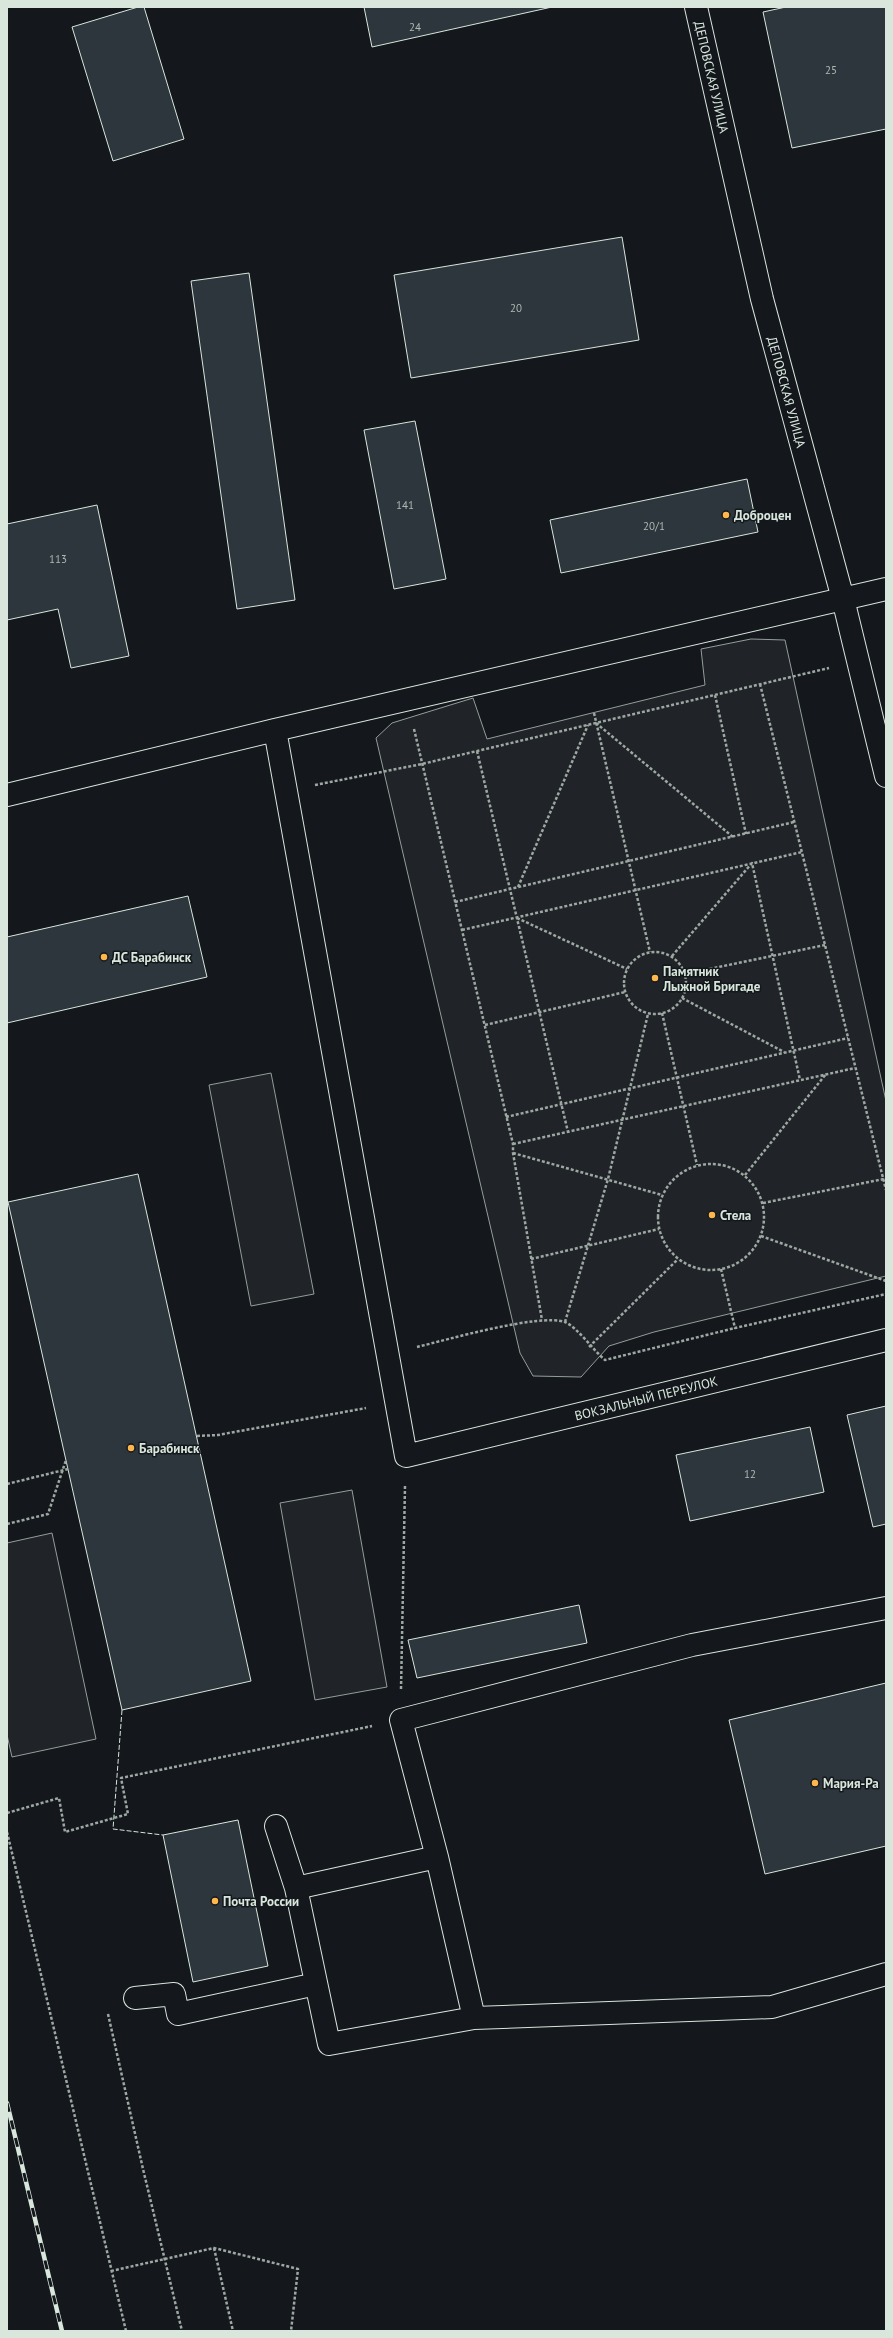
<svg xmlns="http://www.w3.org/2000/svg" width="893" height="2338" viewBox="0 0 893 2338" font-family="'PT Sans',sans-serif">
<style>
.green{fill:#202428;stroke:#939e99}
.building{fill:#2c363c;stroke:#d8e6dc}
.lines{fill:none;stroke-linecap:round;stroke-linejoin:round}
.minor-casing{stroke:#d8e6dc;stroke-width:24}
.path{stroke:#9da8a2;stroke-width:2.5;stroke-dasharray:3 2;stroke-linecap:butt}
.minor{stroke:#14181c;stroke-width:22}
.rail-casing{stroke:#d8e6dc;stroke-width:4.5}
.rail{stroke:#14181c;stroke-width:3;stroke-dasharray:9;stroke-linecap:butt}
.path-bridge{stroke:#9da8a2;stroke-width:2.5;stroke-dasharray:3 2;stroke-linecap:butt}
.fence{stroke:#d8e6dc;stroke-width:1;stroke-dasharray:5 2;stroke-linecap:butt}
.poi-dot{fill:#ffb74d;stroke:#14181c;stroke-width:1.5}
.labels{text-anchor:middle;stroke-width:3;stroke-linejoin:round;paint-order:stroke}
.number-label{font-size:11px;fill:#adbab4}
.street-label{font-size:13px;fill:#d8e6dc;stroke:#14181c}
.poi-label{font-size:13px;font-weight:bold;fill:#d8e6dc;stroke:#14181c;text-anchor:start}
</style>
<rect width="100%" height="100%" fill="#14181c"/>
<path class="green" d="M 751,639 L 785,640 L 886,1101 L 886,1276 L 654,1332 L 609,1346 L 581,1377 L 533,1376 L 520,1353 L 376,738 L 392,723 L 473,698 L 487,739 L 705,685 L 701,649 Z
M 271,1073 L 314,1294 L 251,1306 L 209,1085 Z
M 352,1490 L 387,1687 L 315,1700 L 280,1503 Z
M 52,1533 L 96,1739 L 12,1757 L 7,1735 L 7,1543 Z"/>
<path class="building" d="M 138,7 L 144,7 L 184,139 L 113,161 L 72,27 Z
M 364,7 L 552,7 L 372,47 Z
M 786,7 L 886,7 L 886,129 L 792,148 L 763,12 Z
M 622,237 L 639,340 L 411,378 L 394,275 Z
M 249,273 L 295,600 L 237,609 L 191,281 Z
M 415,421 L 446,579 L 394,589 L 364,430 Z
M 747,479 L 758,532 L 561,573 L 550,520 Z
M 97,505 L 129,656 L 71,668 L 58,609 L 7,620 L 7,524 Z
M 188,896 L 207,977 L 7,1023 L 7,937 Z
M 138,1174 L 251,1681 L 122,1710 L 8,1202 Z
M 886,1406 L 886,1524 L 873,1527 L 847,1415 Z
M 810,1427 L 824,1492 L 690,1521 L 676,1455 Z
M 579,1605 L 587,1643 L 417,1678 L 408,1640 Z
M 886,1683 L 886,1846 L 765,1874 L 729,1720 Z
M 238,1820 L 268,1966 L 193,1982 L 163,1835 Z"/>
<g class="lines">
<g class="minor-casing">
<path id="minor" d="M 696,7 L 762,299 L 843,599 L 886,776
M 886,589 L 275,730 L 406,1456 L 886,1340
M 7,795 L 275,730
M 886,1608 L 692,1645 L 401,1720 L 437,1857 L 474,2018 L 772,2007 L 886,1974
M 276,1826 L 296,1888 L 329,2044 L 474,2018
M 296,1888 L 437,1857
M 135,1998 L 174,1994 L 178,2014 L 316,1984"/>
</g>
<path class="path" d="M 760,684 L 886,1190
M 715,695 L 746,834
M 594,713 L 650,952
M 596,723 L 733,837
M 414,729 L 513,1144 L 513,1153 L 542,1320
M 477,751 L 568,1132
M 315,785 L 422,764 L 829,668
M 518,887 L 588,725
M 455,902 L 794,822
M 517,918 L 627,969
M 462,930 L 802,852
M624 983a31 31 0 1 1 62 0a31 31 0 1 1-62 0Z
M 672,956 L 752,863 L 800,1080
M 685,974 L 825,945
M 682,998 L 784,1052
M 662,1013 L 697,1165
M 485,1025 L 625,992
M 506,1117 L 848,1038
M 513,1144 L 855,1068
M 513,1153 L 662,1195
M658 1217a53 53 0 1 1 106 0a53 53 0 1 1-106 0Z
M 745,1175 L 826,1074
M 763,1203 L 884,1179
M 761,1236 L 886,1281
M 531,1259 L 659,1229
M 721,1269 L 735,1328 L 886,1294
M 565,1322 L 608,1179 L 648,1014
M 417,1347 C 446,1340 540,1313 565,1322 C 578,1328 593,1350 605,1360 L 735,1328
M 589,1347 L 678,1259
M 197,1436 L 218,1435 L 366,1408
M 7,1524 L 48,1514 L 66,1460
M 401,1689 L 405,1486
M 7,1813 L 59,1798 L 65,1832 L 128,1814 L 121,1778 L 372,1726
M 7,1832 L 126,2331
M 108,2014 L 143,2169 L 182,2331
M 214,2248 L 233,2331
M 111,2271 L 214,2248 L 298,2269 L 291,2331"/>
<use href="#minor" class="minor"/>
<g class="rail-casing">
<path id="rail" d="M 7,2103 L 62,2331"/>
</g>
<use href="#rail" class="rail"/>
<path class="path-bridge" d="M 7,1484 L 68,1469"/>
<path class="fence" d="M 122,1710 L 113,1829 L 163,1835"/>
</g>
<g class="poi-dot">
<circle cx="726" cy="515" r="4"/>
<circle cx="104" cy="957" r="4"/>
<circle cx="655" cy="978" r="4"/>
<circle cx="712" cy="1215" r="4"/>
<circle cx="131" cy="1448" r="4"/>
<circle cx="815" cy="1783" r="4"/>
<circle cx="215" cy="1901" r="4"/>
</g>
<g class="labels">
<g class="number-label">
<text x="415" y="31">24</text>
<text x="831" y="74">25</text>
<text x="516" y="312">20</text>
<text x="405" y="509">141</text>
<text x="654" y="530">20/1</text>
<text x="58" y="563">113</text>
<text x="750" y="1478">12</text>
</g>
<g class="street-label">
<text transform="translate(712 77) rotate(77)" y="5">ДЕПОВСКАЯ УЛИЦА</text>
<text transform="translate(787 392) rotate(75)" y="5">ДЕПОВСКАЯ УЛИЦА</text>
<text transform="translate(646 1398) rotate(-14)" y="5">ВОКЗАЛЬНЫЙ ПЕРЕУЛОК</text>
</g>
<g class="poi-label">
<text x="734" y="520">Доброцен</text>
<text x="112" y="962">ДС Барабинск</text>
<text x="663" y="976">Памятник<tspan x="663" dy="15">Лыжной Бригаде</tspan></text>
<text x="720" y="1220">Стела</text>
<text x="139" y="1453">Барабинск</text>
<text x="823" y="1788">Мария-Ра</text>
<text x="223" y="1906">Почта России</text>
</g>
</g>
<rect width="893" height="2338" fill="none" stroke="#d8e6dc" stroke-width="16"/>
</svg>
